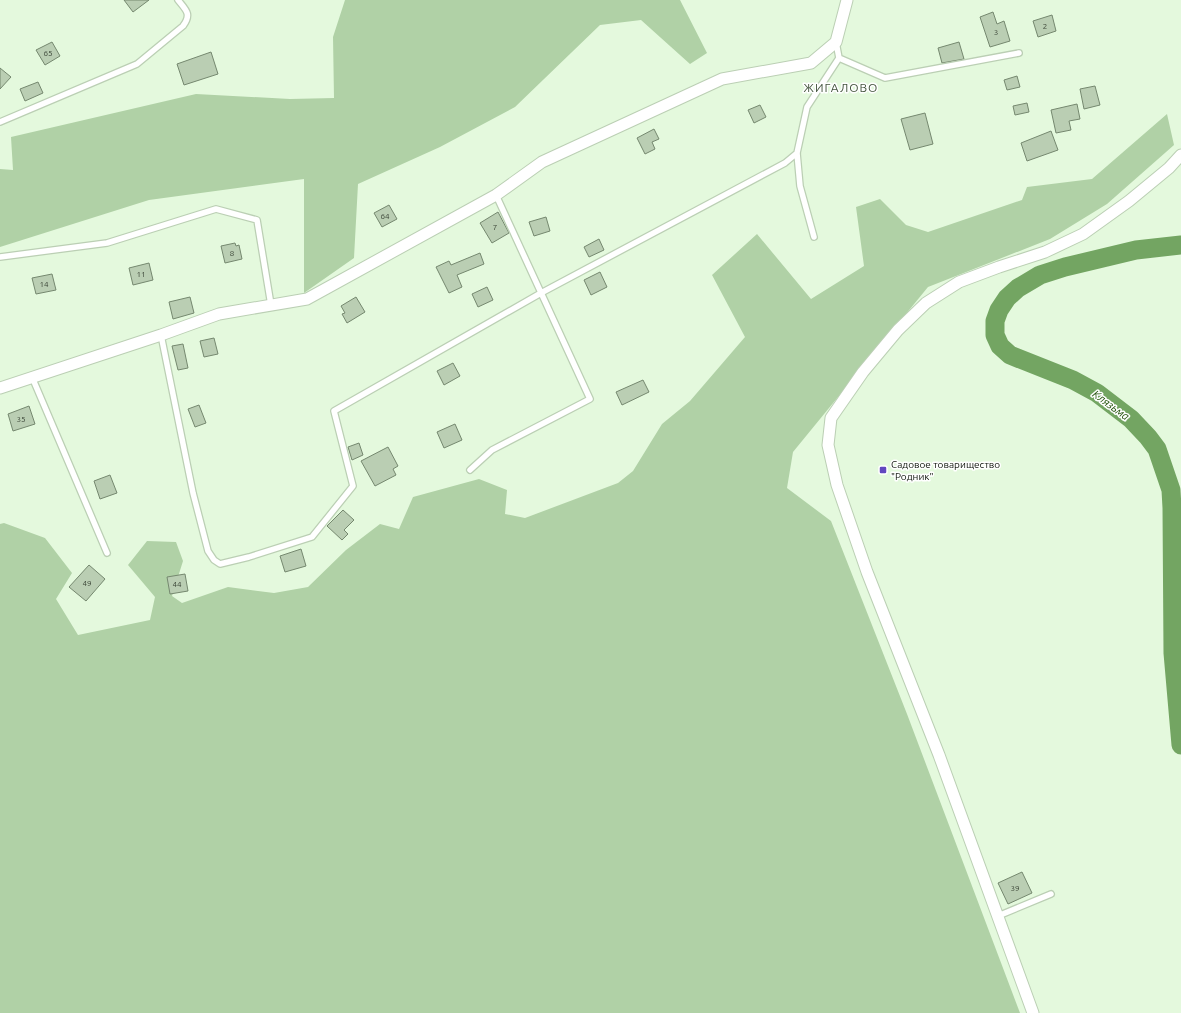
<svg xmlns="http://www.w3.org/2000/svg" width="1181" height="1013" viewBox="0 0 1181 1013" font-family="Ubuntu,sans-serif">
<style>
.green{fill:#b0d1a6}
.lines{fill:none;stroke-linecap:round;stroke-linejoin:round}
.river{stroke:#73a562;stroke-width:19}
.building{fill:#baceb3;stroke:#75886f}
.lane-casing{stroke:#bbcfb4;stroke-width:8}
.street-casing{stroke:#bbcfb4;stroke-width:13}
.lane{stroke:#fff;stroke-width:5.5}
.street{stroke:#fff;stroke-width:11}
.poi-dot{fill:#6147bf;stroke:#fff;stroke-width:1.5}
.labels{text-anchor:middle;stroke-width:3;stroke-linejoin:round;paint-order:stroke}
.number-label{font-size:8px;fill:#394335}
.poi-label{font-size:10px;fill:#0e150b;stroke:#fff;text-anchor:start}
.water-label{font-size:11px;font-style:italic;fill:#205008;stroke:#fff}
.quarter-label{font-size:12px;letter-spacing:1px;fill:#43543d;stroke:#fff}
</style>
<rect width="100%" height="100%" fill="#e4f9dd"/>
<path class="green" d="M 345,0 L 680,0 L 707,53 L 690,64 L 641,20 L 600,25 L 515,107 L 440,147 L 358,184 L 354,258 L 304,293 L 304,179 L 149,200 L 0,247 L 0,169 L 13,170 L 11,137 L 196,94 L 290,99 L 334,98 L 333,37 Z
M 1167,114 L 1174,145 L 1107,204 L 1050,239 L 928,287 L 793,452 L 787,488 L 831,521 L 907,714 L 1020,1013 L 0,1013 L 0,524 L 4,523 L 45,538 L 72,573 L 56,599 L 78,635 L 150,620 L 155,597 L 128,565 L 147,541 L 176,542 L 183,561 L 172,596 L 182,603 L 228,587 L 274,593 L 308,587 L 346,550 L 380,524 L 399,529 L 413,497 L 479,479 L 507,490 L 505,514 L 525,518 L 618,483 L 633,471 L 662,424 L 690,401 L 745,337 L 712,275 L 757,234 L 811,299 L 864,266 L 856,207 L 880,199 L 906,225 L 928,232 L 1022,200 L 1027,187 L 1092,179 Z"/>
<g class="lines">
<path class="river" d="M 1181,245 L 1136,250 L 1065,267 L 1040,275 L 1018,288 L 1007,298 L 999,310 L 995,321 L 995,335 L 1000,346 L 1010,355 L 1073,380 L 1097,393 L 1131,419 L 1148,437 L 1157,449 L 1171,490 L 1172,508 L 1173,653 L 1181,745"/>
</g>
<path class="building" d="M 124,0 L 149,0 L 133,12 Z
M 993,12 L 997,24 L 1004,21 L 1010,41 L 990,47 L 980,17 Z
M 1052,15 L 1056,31 L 1038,37 L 1033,21 Z
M 52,42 L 60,56 L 45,65 L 36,50 Z
M 959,42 L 964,59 L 942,63 L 938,48 Z
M 211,52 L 218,74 L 184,85 L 177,64 Z
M 0,68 L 11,77 L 0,89 Z
M 1017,76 L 1020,87 L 1007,90 L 1004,80 Z
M 38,82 L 43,93 L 25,101 L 20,89 Z
M 1095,86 L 1100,105 L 1084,109 L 1080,89 Z
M 1027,103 L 1029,112 L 1015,115 L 1013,106 Z
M 1077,104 L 1080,119 L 1069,121 L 1071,130 L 1056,133 L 1051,110 Z
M 760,105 L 766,117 L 754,123 L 748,110 Z
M 925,113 L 933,144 L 910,150 L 901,119 Z
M 654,129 L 659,139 L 652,142 L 655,149 L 645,154 L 637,138 Z
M 1051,131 L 1058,150 L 1027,161 L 1021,143 Z
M 389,205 L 397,219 L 382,227 L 374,213 Z
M 498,212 L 509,233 L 492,243 L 480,223 Z
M 546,217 L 550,231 L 534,236 L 529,222 Z
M 599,239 L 604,250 L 589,257 L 584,247 Z
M 235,243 L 236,246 L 239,245 L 242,259 L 225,263 L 221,246 Z
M 480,253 L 484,264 L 457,275 L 462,287 L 449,293 L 436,267 L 449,261 L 451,265 Z
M 149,263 L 153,280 L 133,285 L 129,268 Z
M 600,272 L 607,287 L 591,295 L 584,280 Z
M 52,274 L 56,290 L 36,294 L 32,278 Z
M 487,287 L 493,300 L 478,307 L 472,294 Z
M 190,297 L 194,313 L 173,319 L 169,302 Z
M 356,297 L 365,312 L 347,323 L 342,314 L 345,313 L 341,306 Z
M 214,338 L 218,354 L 204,357 L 200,341 Z
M 183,344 L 188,368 L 178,370 L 172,346 Z
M 453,363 L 460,376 L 444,385 L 437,371 Z
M 643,380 L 649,392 L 622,405 L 616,392 Z
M 199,405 L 206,423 L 195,427 L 188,409 Z
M 29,406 L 35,424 L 13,431 L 8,414 Z
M 455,424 L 462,440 L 444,448 L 437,432 Z
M 359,443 L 363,455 L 352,460 L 348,447 Z
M 388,447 L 398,466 L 393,469 L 396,475 L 375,486 L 361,461 Z
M 110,475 L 117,493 L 100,499 L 94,481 Z
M 343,510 L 354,520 L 344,530 L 348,534 L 342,540 L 327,526 Z
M 301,549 L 306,566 L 285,572 L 280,556 Z
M 89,565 L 105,579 L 86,601 L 69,587 Z
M 185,574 L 188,591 L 170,594 L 167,577 Z
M 1022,872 L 1032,893 L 1008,904 L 998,883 Z"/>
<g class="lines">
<g class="lane-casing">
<path id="lane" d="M 839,58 L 885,78 L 1019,53
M 0,122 L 137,64 L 183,26 C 192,14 186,10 178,0
M 814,237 L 800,186 L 797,153 L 807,107 L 839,58 L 836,42
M 0,257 L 107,243 L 216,209 L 257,220 L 271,305
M 161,335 L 193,493 L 208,551 L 214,560 L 220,564 L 249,557 L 312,537 L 353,486 L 334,411 L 541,293 L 785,163 L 797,153
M 32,377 L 107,553
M 470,470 L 492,450 L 590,399 L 496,195
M 998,916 L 1051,894"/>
</g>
<g class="street-casing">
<path id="street" d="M 0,388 L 161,335 L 219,314 L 307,299 L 496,195 L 542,162 L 722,79 L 811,63 L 836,42 L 847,0
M 1033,1013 L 939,755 L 867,572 L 837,485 L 828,445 L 831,418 L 863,372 L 898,330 L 926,303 L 959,282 L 999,267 L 1045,252 L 1083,234 L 1129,201 L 1169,168 L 1181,155"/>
</g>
<use href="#lane" class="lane"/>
<use href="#street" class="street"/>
</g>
<rect class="poi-dot" x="879" y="466" width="8" height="8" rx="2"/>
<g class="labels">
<g class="number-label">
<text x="1045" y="29">2</text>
<text x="996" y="35">3</text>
<text x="48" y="56">65</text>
<text x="385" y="219">64</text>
<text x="495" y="230">7</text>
<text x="232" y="256">8</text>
<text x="141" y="277">11</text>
<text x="44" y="287">14</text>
<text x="21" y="422">35</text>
<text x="87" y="586">49</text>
<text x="177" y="587">44</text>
<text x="1015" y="891">39</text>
</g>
<g class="poi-label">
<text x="891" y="468">Садовое товарищество<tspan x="891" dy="12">"Родник"</tspan></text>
</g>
<g class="water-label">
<text transform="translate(1111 405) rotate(36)" y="4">Клязьма</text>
</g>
<g class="quarter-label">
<text x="841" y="92">ЖИГАЛОВО</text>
</g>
</g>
</svg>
